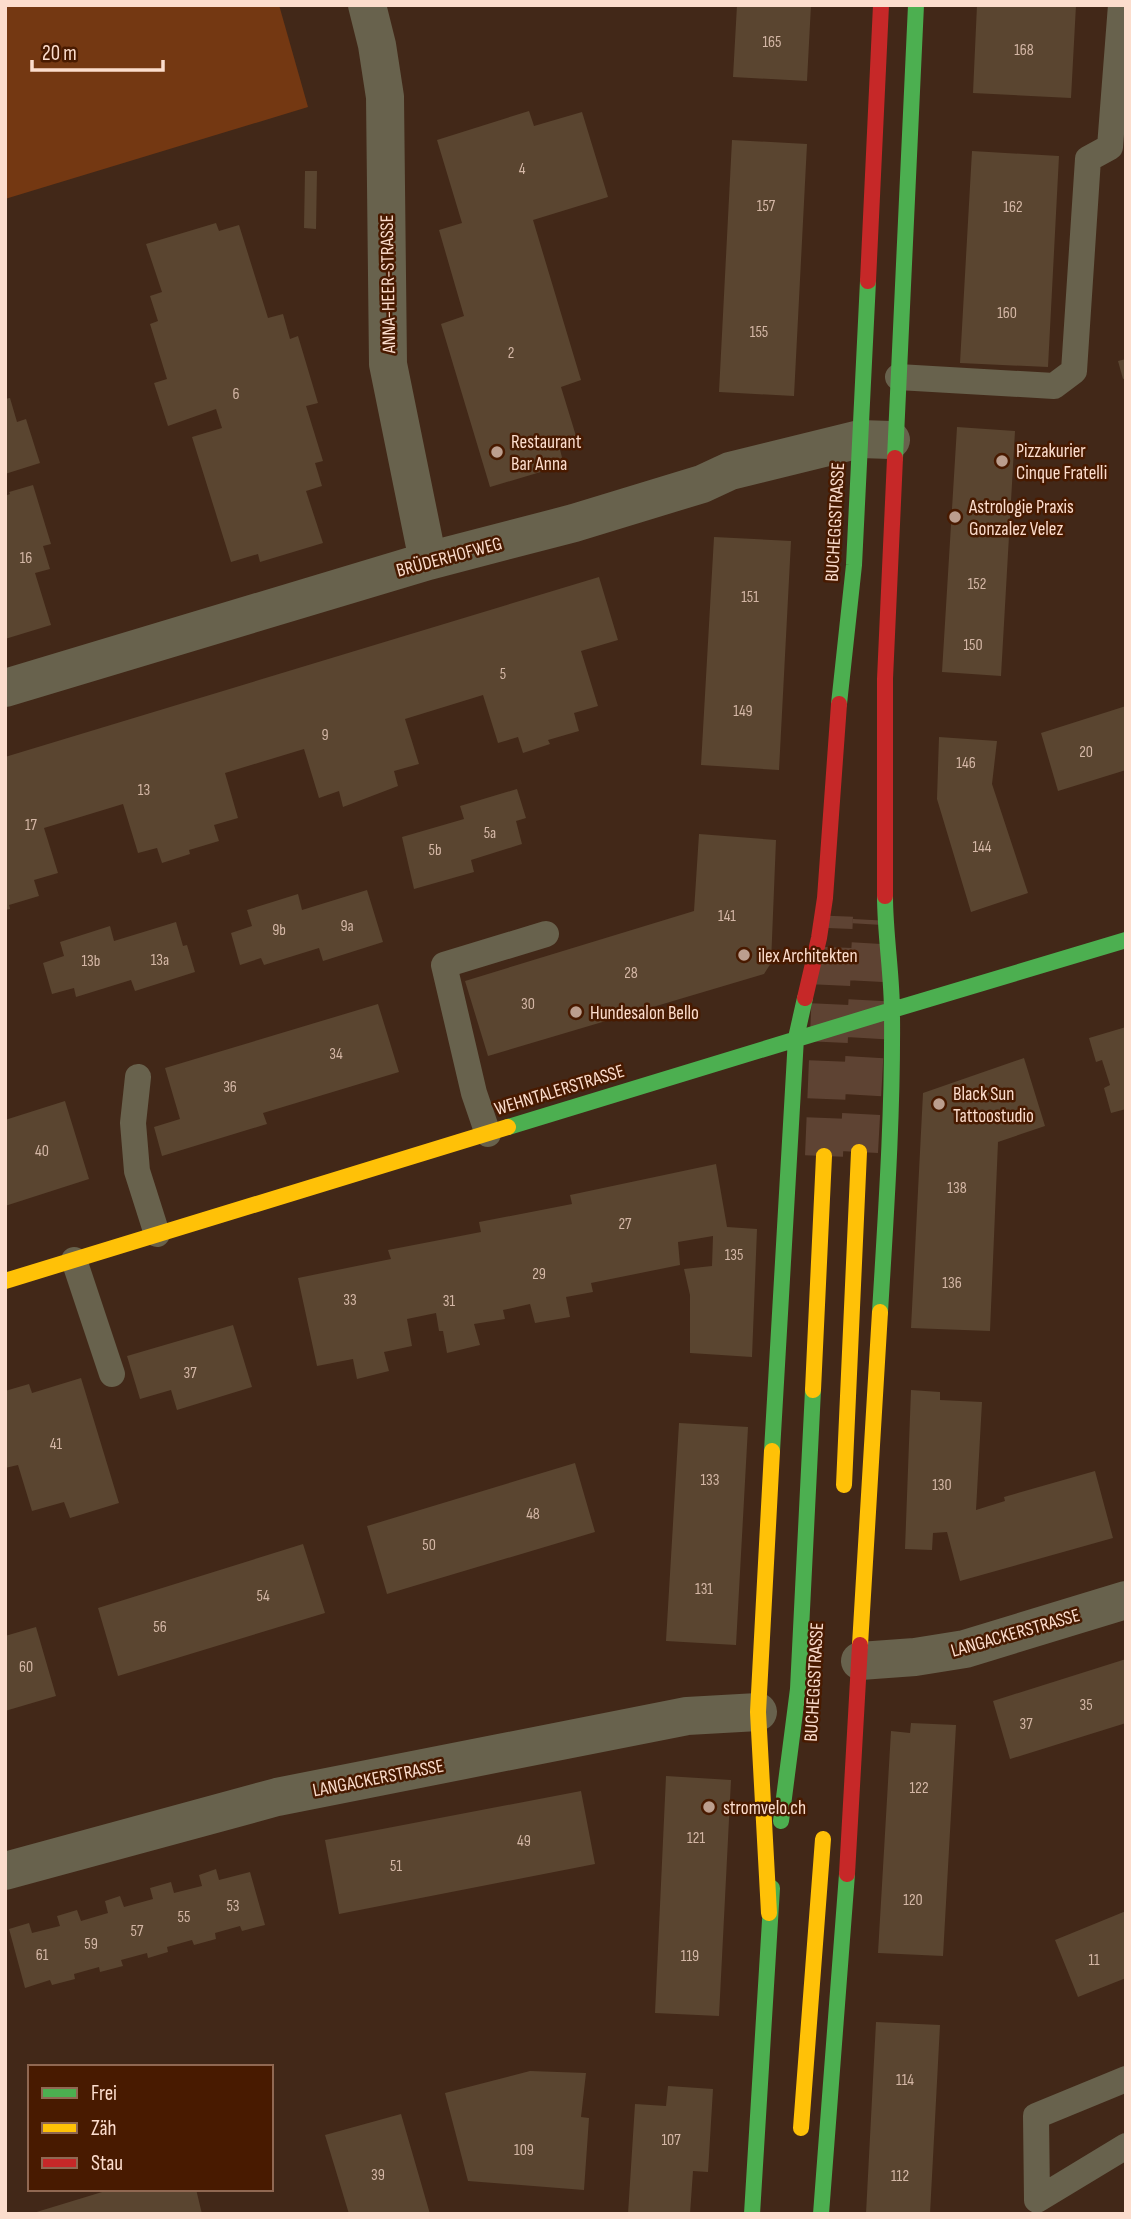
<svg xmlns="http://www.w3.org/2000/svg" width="1131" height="2219" viewBox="0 0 1131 2219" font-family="'Sofia Sans Condensed',sans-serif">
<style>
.green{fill:#743812}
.building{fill:#5a4530}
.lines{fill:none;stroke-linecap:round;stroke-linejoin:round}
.primary-tunnel{stroke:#5e4333;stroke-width:38;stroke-dasharray:38 19;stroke-linecap:butt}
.lane{stroke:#68624d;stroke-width:26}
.street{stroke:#68624d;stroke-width:38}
.fast{stroke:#4caf50;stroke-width:16}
.slow{stroke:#ffc107;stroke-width:16}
.jam{stroke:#c62828;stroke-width:16}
.poi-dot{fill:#bb9e8e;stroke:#481a00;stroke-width:2.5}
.labels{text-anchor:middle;stroke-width:5;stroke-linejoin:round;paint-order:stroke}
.number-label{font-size:16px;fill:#d4b7a6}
.street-label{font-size:19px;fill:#fcddcd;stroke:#481a00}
.poi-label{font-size:19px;fill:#fcddcd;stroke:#481a00;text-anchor:start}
</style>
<rect width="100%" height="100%" fill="#422818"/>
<path class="green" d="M 5,5 L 279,5 L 308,107 L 5,199 Z"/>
<path class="building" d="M 737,5 L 811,5 L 807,81 L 733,77 Z
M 977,5 L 1076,5 L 1071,98 L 973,93 Z
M 529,111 L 534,126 L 582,112 L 608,197 L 533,220 L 581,380 L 561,387 L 576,436 L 558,442 L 564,465 L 490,487 L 441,324 L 464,316 L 439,230 L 462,223 L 437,140 Z
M 732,140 L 807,144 L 794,396 L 719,392 Z
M 972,151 L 1059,156 L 1048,367 L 960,363 Z
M 305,171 L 317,171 L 316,229 L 304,228 Z
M 216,223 L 219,231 L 239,225 L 268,318 L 283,314 L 290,339 L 298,336 L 318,403 L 306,406 L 323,461 L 315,463 L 322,486 L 306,491 L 323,543 L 260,562 L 258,554 L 231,562 L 192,437 L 222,428 L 216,409 L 168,426 L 154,383 L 167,379 L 150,324 L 158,321 L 150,296 L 162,292 L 146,244 Z
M 1126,359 L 1126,378 L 1123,379 L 1118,361 Z
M 10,398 L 17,422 L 26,419 L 40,463 L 5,474 L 5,399 Z
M 957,427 L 1015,431 L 1001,676 L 942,672 Z
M 33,485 L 51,544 L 43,546 L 50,569 L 35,573 L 51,625 L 5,639 L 5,496 L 10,494 L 9,492 Z
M 714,537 L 791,541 L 779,770 L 701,765 Z
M 599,577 L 618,640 L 581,651 L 598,706 L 574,713 L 579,731 L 548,740 L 550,744 L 523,753 L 518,737 L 498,743 L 483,695 L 405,719 L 419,764 L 394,771 L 398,786 L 343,807 L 339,791 L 319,798 L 304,749 L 225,773 L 238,818 L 214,825 L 219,841 L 189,850 L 190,854 L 162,863 L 157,848 L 138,853 L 123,804 L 44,828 L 58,873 L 34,880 L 39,896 L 9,905 L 10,909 L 5,910 L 5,757 Z
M 1126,706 L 1126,770 L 1058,791 L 1041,733 Z
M 939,737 L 997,741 L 992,784 L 1028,893 L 971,912 L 937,799 Z
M 517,789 L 526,818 L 516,821 L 522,844 L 471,860 L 474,872 L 414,889 L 402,837 L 464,819 L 460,806 Z
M 699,834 L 776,840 L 771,963 L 764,974 L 488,1056 L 465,981 L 694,911 Z
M 367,890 L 383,942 L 323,961 L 319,948 L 264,965 L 261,958 L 240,965 L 231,933 L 252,926 L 247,910 L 298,894 L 302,910 Z
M 176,922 L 183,946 L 187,945 L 195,972 L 135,991 L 131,980 L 76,997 L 74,988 L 52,994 L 43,963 L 64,956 L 60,942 L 110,926 L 114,941 Z
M 378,1004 L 399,1072 L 263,1113 L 267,1124 L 162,1156 L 154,1127 L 180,1119 L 165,1068 Z
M 1126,1027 L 1126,1109 L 1111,1113 L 1104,1088 L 1110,1085 L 1102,1060 L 1096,1062 L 1089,1038 Z
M 1024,1058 L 1045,1126 L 998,1142 L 990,1331 L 911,1328 L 923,1093 Z
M 65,1101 L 89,1179 L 5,1206 L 5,1120 Z
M 716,1164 L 727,1227 L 757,1229 L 752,1357 L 690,1353 L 690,1295 L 684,1269 L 712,1266 L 713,1236 L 678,1242 L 680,1265 L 591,1283 L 593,1292 L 566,1297 L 570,1317 L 535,1323 L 530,1304 L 503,1310 L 505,1319 L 474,1324 L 480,1345 L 447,1353 L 443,1331 L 439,1331 L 436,1313 L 407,1319 L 412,1346 L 384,1352 L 389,1371 L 357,1379 L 353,1359 L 317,1366 L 298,1278 L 391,1259 L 388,1250 L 481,1232 L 479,1222 L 572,1204 L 570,1195 Z
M 233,1325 L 252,1387 L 177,1410 L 171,1390 L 140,1399 L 127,1356 Z
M 81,1378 L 119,1503 L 70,1518 L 64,1502 L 32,1511 L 18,1465 L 5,1468 L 5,1391 L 29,1384 L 32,1393 Z
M 911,1390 L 940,1392 L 940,1400 L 982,1402 L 976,1510 L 1005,1501 L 1004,1497 L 1095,1471 L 1113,1538 L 960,1581 L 947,1532 L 933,1533 L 932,1550 L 905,1549 Z
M 679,1423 L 748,1427 L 736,1645 L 666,1641 Z
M 575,1463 L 595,1532 L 387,1594 L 367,1526 Z
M 303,1544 L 325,1613 L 118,1676 L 98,1608 Z
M 36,1627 L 56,1696 L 5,1711 L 5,1636 Z
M 1126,1659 L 1126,1723 L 1010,1759 L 993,1701 Z
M 911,1723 L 956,1725 L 943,1956 L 878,1953 L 891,1731 L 910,1733 Z
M 666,1776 L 731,1780 L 719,2016 L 655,2013 Z
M 581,1791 L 595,1864 L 339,1914 L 325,1840 Z
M 216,1869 L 219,1880 L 250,1872 L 265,1925 L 242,1931 L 240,1926 L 215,1933 L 216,1939 L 194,1945 L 192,1940 L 167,1947 L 168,1952 L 148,1958 L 147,1953 L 121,1960 L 123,1966 L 100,1972 L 99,1967 L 74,1974 L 75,1979 L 52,1985 L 50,1980 L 25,1988 L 9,1929 L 29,1923 L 32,1933 L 60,1926 L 57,1916 L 77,1910 L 81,1921 L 108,1913 L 105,1901 L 120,1896 L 124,1907 L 153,1899 L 150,1888 L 171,1882 L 174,1893 L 202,1886 L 199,1875 Z
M 1126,1911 L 1126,1978 L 1078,1997 L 1055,1940 Z
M 876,2022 L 940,2025 L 930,2214 L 866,2214 Z
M 530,2071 L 586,2073 L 581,2117 L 589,2118 L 584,2190 L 468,2181 L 445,2093 Z
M 668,2086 L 713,2089 L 708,2172 L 693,2171 L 690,2214 L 628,2214 L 635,2104 L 666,2106 Z
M 401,2114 L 430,2214 L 349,2214 L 325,2135 Z
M 112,2189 L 196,2189 L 202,2214 L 30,2214 Z"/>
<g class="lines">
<path class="primary-tunnel" d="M 859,1152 L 872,920
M 824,1156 L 834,916"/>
<path class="lane" d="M 898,377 L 1054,386 L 1074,371 L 1088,159 L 1110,147 L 1121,5
M 138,1077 L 133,1123 L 137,1171 L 157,1234
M 488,1134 L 474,1093 L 444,965 L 546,934
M 74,1260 L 112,1374
M 1126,2079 L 1036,2116 L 1037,2200 L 1126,2146"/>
<path class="street" d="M 367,5 L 377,45 L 385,97 L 388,364 L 428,561
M 5,688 L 428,561 L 574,523 L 702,484 L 730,471 L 860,439 L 891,440
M 860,1661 L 915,1657 L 965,1649 L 1126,1600
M 5,1871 L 277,1797 L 687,1716 L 758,1712"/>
<path class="fast" d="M 895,458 L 916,5
M 839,704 L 854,565 L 868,281
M 892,1010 L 1126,940
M 508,1127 L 892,1010
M 880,1312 C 886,1213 893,1113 892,1013 C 892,974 885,935 885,896
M 772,1451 L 796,1038 L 805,998
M 781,1821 L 798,1689 L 813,1390
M 752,2214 L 772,1888
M 821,2214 L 847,1874"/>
<path class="slow" d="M 5,1281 L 508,1127
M 813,1390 L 824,1156
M 844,1485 L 859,1152
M 860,1645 L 880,1312
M 769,1913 L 758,1712 L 772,1451
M 801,2128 L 823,1839"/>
<path class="jam" d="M 868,281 L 881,5
M 885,896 L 885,679 L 895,458
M 805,998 L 819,938 L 825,898 L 839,704
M 847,1874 L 860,1645"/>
</g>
<g class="poi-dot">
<circle cx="497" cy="452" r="7"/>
<circle cx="1002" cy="461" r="7"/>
<circle cx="955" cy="517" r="7"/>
<circle cx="744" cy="955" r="7"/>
<circle cx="576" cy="1012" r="7"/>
<circle cx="939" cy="1104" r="7"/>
<circle cx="709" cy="1807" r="7"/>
</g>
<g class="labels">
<g class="number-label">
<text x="772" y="47">165</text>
<text x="1024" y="55">168</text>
<text x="522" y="174">4</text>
<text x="766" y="211">157</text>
<text x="1013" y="212">162</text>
<text x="1007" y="318">160</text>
<text x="759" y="337">155</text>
<text x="511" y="358">2</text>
<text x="236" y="399">6</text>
<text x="26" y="563">16</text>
<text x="977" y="589">152</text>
<text x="750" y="602">151</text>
<text x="973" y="650">150</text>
<text x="503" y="679">5</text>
<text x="743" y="716">149</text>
<text x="325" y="740">9</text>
<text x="1086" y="757">20</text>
<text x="966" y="768">146</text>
<text x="144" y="795">13</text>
<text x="31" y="830">17</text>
<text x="490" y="838">5a</text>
<text x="982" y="852">144</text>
<text x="435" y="855">5b</text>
<text x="727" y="921">141</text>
<text x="347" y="931">9a</text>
<text x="279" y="935">9b</text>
<text x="160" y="965">13a</text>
<text x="91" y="966">13b</text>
<text x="631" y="978">28</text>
<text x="528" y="1009">30</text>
<text x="336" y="1059">34</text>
<text x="230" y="1092">36</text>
<text x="42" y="1156">40</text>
<text x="957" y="1193">138</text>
<text x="625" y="1229">27</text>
<text x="734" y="1260">135</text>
<text x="539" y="1279">29</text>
<text x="952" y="1288">136</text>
<text x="350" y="1305">33</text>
<text x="449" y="1306">31</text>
<text x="190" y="1378">37</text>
<text x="56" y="1449">41</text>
<text x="710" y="1485">133</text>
<text x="942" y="1490">130</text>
<text x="533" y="1519">48</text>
<text x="429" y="1550">50</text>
<text x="704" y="1594">131</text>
<text x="263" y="1601">54</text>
<text x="160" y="1632">56</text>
<text x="26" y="1672">60</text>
<text x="1086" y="1710">35</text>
<text x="1026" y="1729">37</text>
<text x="919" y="1793">122</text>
<text x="696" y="1843">121</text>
<text x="524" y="1846">49</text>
<text x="396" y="1871">51</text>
<text x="913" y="1905">120</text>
<text x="233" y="1911">53</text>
<text x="184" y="1922">55</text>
<text x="137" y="1936">57</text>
<text x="91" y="1949">59</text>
<text x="42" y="1960">61</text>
<text x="690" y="1961">119</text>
<text x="1094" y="1965">11</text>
<text x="905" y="2085">114</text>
<text x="671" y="2145">107</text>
<text x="524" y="2155">109</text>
<text x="378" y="2180">39</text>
<text x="900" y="2181">112</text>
</g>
<g class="street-label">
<text transform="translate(387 284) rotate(-91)" y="7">ANNA-HEER-STRASSE</text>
<text transform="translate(834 522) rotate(-87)" y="7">BUCHEGGSTRASSE</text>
<text transform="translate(449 556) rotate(-15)" y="7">BRÜDERHOFWEG</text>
<text transform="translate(559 1089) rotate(-17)" y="7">WEHNTALERSTRASSE</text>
<text transform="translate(1015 1632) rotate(-16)" y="7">LANGACKERSTRASSE</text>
<text transform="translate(813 1682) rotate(-87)" y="7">BUCHEGGSTRASSE</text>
<text transform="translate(378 1777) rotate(-11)" y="7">LANGACKERSTRASSE</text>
</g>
<g class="poi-label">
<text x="511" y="448">Restaurant<tspan x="511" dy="22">Bar Anna</tspan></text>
<text x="1016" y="457">Pizzakurier<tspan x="1016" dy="22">Cinque Fratelli</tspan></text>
<text x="969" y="513">Astrologie Praxis<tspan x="969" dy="22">Gonzalez Velez</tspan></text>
<text x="758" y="962">ilex Architekten</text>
<text x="590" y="1019">Hundesalon Bello</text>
<text x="953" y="1100">Black Sun<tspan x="953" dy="22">Tattoostudio</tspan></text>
<text x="723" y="1814">stromvelo.ch</text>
</g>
</g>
<rect width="1131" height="2219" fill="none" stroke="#fcddcd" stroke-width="14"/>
<rect x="28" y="2065" width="245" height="126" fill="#481a00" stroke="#906852" stroke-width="2"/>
<rect x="42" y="2088" width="35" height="10" fill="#4caf50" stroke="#906852" stroke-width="2"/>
<text x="91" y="2100" font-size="21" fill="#fcddcd">Frei</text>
<rect x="42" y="2123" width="35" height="10" fill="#ffc107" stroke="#906852" stroke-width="2"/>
<text x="91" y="2135" font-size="21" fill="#fcddcd">Zäh</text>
<rect x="42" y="2158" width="35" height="10" fill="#c62828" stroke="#906852" stroke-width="2"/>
<text x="91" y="2170" font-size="21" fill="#fcddcd">Stau</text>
<path d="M32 60v10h131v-10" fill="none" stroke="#fcddcd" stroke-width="3.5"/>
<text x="42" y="60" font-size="21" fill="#fcddcd" stroke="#481a00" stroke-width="5" paint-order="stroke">20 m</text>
</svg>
